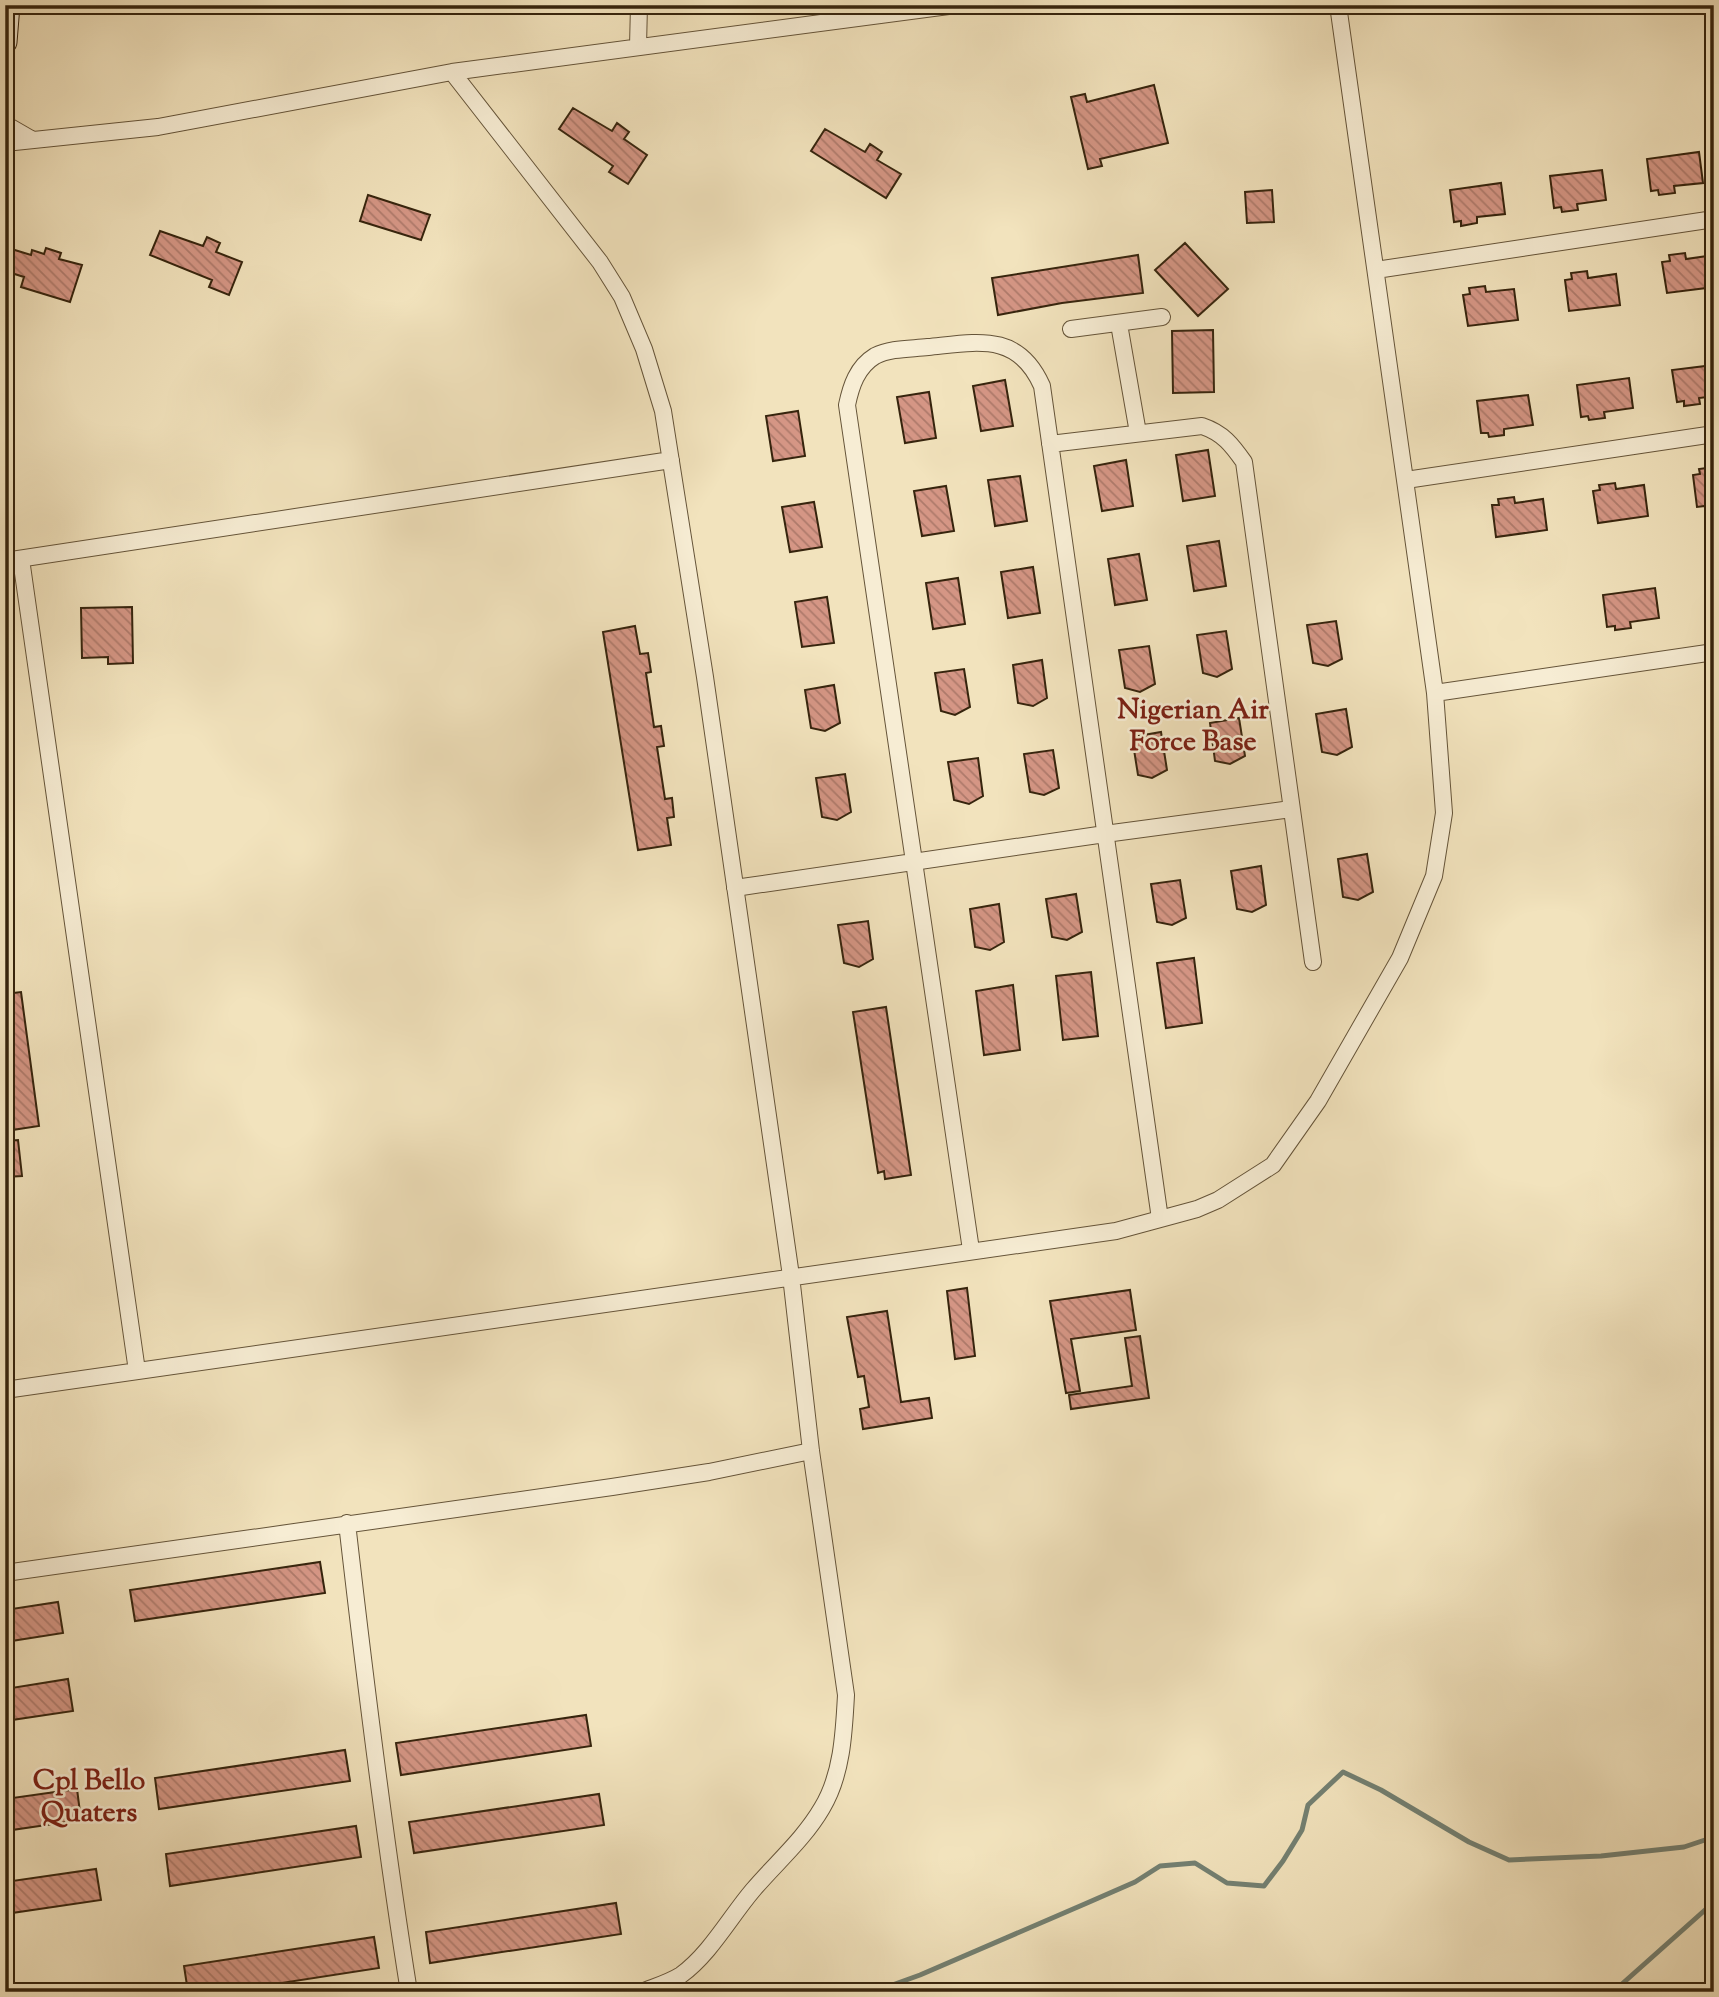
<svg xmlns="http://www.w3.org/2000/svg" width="1719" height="1997" viewBox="0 0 1719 1997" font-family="'Sorts Mill Goudy',serif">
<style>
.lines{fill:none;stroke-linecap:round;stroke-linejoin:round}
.stream{stroke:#738072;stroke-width:5}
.building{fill:url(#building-back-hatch);stroke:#36240d;stroke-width:2}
.minor-casing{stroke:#655439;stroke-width:18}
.secondary-casing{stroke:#36240d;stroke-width:25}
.minor{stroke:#f7edd4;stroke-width:16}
.secondary{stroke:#f7edd4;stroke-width:23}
.labels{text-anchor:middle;stroke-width:5;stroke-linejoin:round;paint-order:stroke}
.neighbourhood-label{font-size:28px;font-weight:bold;fill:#7a1f14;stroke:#f7edd4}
</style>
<defs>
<pattern id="building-back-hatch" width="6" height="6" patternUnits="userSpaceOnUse" patternTransform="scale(1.75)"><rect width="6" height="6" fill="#d59685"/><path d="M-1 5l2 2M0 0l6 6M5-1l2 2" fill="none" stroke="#ae7a6b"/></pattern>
</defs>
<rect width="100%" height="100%" fill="#f2e3bd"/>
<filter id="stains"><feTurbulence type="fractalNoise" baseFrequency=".00286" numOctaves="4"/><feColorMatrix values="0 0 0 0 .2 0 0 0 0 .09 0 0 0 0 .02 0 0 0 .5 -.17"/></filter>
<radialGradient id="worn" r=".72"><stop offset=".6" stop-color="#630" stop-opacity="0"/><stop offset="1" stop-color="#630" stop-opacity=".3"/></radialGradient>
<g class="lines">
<path class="stream" d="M 873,1992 L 920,1975 L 1087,1903 L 1135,1882 L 1160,1866 L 1195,1863 L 1227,1883 L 1264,1886 L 1283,1861 L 1302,1830 L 1308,1805 L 1343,1772 L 1381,1790 L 1469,1842 L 1509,1860 L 1601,1856 L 1684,1847 L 1714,1837
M 1613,1992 L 1714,1902"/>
</g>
<path class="building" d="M 1154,85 L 1168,143 L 1100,159 L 1102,166 L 1088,169 L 1071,97 L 1085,94 L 1087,102 Z
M 573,108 L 612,131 L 617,123 L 629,132 L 624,139 L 647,155 L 628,184 L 609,172 L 613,166 L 559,129 Z
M 825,129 L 865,152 L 870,144 L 882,152 L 877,160 L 901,174 L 886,198 L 811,151 Z
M 1699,152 L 1703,183 L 1674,186 L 1675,193 L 1659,195 L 1658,190 L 1651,191 L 1647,159 Z
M 1602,170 L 1606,200 L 1577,204 L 1578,210 L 1562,212 L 1561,207 L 1554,208 L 1550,176 Z
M 1501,183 L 1505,214 L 1477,217 L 1477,223 L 1461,226 L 1461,221 L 1454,222 L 1450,190 Z
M 1272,190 L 1274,222 L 1247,223 L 1245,192 Z
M 368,195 L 430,215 L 421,240 L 360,221 Z
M 160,231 L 203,246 L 207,237 L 220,243 L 216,252 L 242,262 L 229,295 L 209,287 L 212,280 L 150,255 Z
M 1185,243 L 1228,289 L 1198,316 L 1155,270 Z
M 5,247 L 31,255 L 32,250 L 44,254 L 46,248 L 61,253 L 59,259 L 82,265 L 70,302 L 21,287 L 24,277 L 5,271 Z
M 1685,253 L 1686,259 L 1714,255 L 1714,287 L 1667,293 L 1662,262 L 1670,261 L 1669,255 Z
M 1138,255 L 1143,293 L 1062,303 L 998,315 L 992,278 Z
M 1587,271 L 1588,278 L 1616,274 L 1620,305 L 1569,311 L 1565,280 L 1572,279 L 1571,273 Z
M 1485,286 L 1486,292 L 1514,289 L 1518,320 L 1468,326 L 1463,295 L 1470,294 L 1469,288 Z
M 1213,330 L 1214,392 L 1173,393 L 1172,331 Z
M 1714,365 L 1714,396 L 1699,398 L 1700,404 L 1684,406 L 1684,401 L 1677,402 L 1672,370 Z
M 1629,378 L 1633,408 L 1604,412 L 1605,418 L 1589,420 L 1588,416 L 1581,417 L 1577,385 Z
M 1005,380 L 1013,426 L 981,431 L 973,386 Z
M 929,392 L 936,438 L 905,443 L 897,397 Z
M 1528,395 L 1533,425 L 1504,429 L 1504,435 L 1489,437 L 1488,433 L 1481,433 L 1477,401 Z
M 798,411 L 805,456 L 773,461 L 766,416 Z
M 1208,450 L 1215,496 L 1183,501 L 1176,455 Z
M 1126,460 L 1133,506 L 1102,511 L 1094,466 Z
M 1714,467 L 1714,509 L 1705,510 L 1705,506 L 1697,507 L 1693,475 L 1700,474 L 1699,469 Z
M 1020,476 L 1027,521 L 995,526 L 988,480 Z
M 1615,483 L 1616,489 L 1644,485 L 1648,516 L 1598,523 L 1593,491 L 1600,490 L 1599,485 Z
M 946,486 L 954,531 L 922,536 L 914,491 Z
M 1514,497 L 1515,503 L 1543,499 L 1547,530 L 1496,537 L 1492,505 L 1499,505 L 1498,499 Z
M 814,502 L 822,547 L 790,552 L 782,507 Z
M 1219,541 L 1226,586 L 1194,591 L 1187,546 Z
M 1139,554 L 1147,600 L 1115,605 L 1108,559 Z
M 1033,567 L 1040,613 L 1008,618 L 1001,572 Z
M 958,578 L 965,624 L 933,629 L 926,583 Z
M 1655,588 L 1659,618 L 1630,622 L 1631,628 L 1615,630 L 1615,626 L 1607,627 L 1603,595 Z
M 827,597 L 834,643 L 802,647 L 795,602 Z
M 132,607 L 133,663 L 108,664 L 108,657 L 82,658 L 81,608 Z
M 1336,621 L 1342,659 L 1328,666 L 1313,663 L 1307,625 Z
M 635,626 L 640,654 L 648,653 L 651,672 L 646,673 L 654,727 L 661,726 L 664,746 L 657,747 L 665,799 L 672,798 L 674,817 L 667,818 L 671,845 L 638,850 L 603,632 Z
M 1226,631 L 1232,669 L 1217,677 L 1203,673 L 1197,635 Z
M 1149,646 L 1155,684 L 1140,692 L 1125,688 L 1119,650 Z
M 1042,660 L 1047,698 L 1033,706 L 1018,703 L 1013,665 Z
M 964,669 L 970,707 L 955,715 L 941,711 L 935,673 Z
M 834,685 L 840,723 L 825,731 L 811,728 L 805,690 Z
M 1346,709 L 1352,747 L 1337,755 L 1322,752 L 1316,714 Z
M 1239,718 L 1245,756 L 1230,764 L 1215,761 L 1210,723 Z
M 1161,732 L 1167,770 L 1152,778 L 1138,775 L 1132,737 Z
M 1053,750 L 1059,788 L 1044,795 L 1030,792 L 1024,754 Z
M 978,758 L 983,796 L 969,804 L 954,800 L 948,762 Z
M 845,774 L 851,812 L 837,820 L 822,817 L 816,778 Z
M 1367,854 L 1373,892 L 1358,900 L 1343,897 L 1338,859 Z
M 1261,866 L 1266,905 L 1252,912 L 1237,909 L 1231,871 Z
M 1180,880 L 1186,918 L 1172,925 L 1157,922 L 1151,884 Z
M 1076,894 L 1082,932 L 1067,940 L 1052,937 L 1046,899 Z
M 999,904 L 1004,942 L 990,950 L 975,947 L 970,909 Z
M 868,921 L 873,959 L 859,967 L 844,963 L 838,925 Z
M 1194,958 L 1202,1023 L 1166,1028 L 1157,963 Z
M 1091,972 L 1098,1036 L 1063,1040 L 1056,976 Z
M 1013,985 L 1020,1050 L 984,1055 L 976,991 Z
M 21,992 L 39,1126 L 12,1130 L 5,1081 L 5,994 Z
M 886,1007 L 911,1175 L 885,1179 L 884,1171 L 878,1173 L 853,1012 Z
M 18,1140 L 22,1176 L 5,1177 L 5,1141 Z
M 967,1288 L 975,1356 L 955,1359 L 947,1291 Z
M 1130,1290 L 1136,1330 L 1071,1339 L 1080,1391 L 1066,1393 L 1050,1301 Z
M 887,1311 L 901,1402 L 929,1398 L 932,1418 L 863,1429 L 860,1409 L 869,1407 L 864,1376 L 858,1377 L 847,1317 Z
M 1140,1336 L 1149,1398 L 1071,1409 L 1069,1395 L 1132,1386 L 1125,1338 Z
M 320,1562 L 325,1593 L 135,1621 L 130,1590 Z
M 58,1602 L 63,1633 L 5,1642 L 5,1610 Z
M 68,1679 L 73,1711 L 5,1721 L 5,1689 Z
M 586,1715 L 591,1746 L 401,1775 L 396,1743 Z
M 345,1750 L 350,1781 L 159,1809 L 155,1778 Z
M 77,1789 L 81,1820 L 5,1831 L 5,1799 Z
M 599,1794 L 604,1825 L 414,1853 L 409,1822 Z
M 356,1826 L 361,1857 L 170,1886 L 166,1854 Z
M 96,1869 L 101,1900 L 5,1914 L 5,1882 Z
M 616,1903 L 621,1934 L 430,1963 L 426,1932 Z
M 374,1937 L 379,1968 L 224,1992 L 188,1992 L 184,1966 Z"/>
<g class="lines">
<g class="minor-casing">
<path id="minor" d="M 638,46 L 639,5
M 452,72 L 600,262 L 622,297 L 644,349 L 663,411 L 705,677 L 791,1276 L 811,1451 L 846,1695 C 844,1733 842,1775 822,1808 C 804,1839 776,1863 753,1890 C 730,1917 710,1954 681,1975 C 670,1982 654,1987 642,1992
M 5,124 L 31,139
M 5,143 L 158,127 L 452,72 L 956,5
M 1376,270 L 1714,219
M 1119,324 L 1138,433
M 1071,329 L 1162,317
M 1050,444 L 1202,426 C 1223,433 1232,445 1244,462 L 1313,962
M 1406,480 L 1714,434
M 21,559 L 137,1371
M 5,561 L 671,460
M 1435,693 L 1714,652
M 735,888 L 1105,834 L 1291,809
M 971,1250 L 847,405 C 851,386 857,367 875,356 C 891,348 911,349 928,347 C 978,342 1018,332 1042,386 L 1160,1219
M 5,1390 L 1116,1231 L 1197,1209 L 1218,1200 L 1273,1165 L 1318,1101 L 1400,958 L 1434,876 L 1444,813 L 1435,693 L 1338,5
M 347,1523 C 365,1680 384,1836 409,1992
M 5,1573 L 612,1487 L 709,1472 L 811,1451"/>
</g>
<g class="secondary-casing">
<path id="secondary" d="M 5,42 L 8,5"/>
</g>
<use href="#minor" class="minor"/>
<use href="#secondary" class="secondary"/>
</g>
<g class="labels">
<g class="neighbourhood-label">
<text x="1193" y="718">Nigerian Air<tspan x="1193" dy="32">Force Base</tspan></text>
<text x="89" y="1789">Cpl Bello<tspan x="89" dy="32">Quaters</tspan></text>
</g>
</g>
<rect width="1719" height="1997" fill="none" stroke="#f2e3bd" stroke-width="28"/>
<rect x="7" y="7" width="1705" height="1983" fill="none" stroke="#36240d" stroke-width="3.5"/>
<rect x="14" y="14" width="1691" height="1969" fill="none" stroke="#36240d" stroke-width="2"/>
<rect width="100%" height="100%" filter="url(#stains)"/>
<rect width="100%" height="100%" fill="url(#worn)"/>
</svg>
